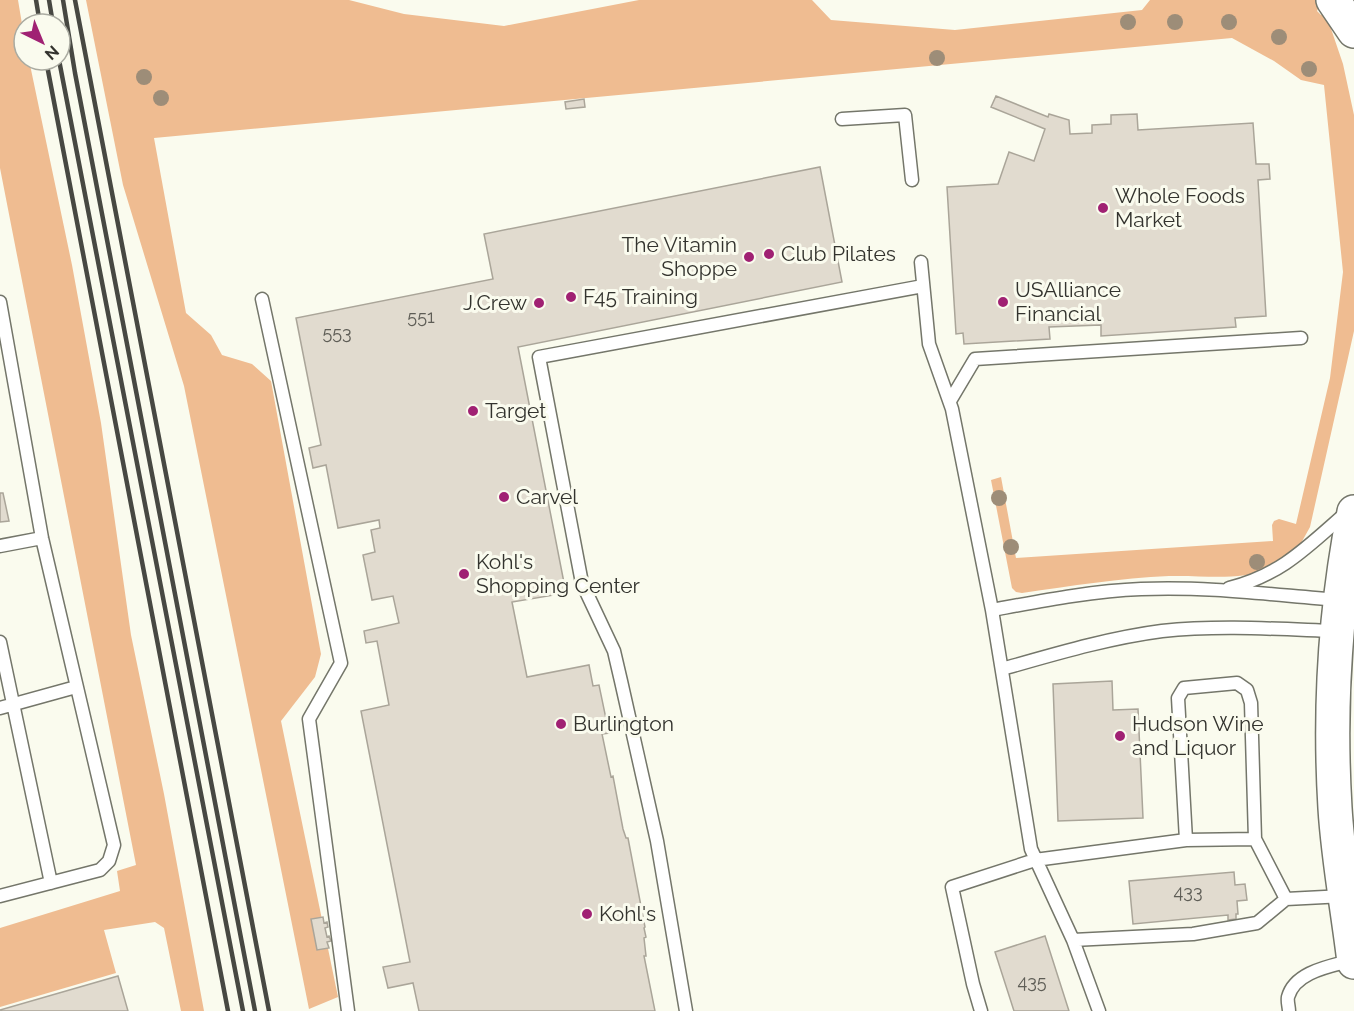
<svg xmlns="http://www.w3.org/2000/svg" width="1354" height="1011" viewBox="0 0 1354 1011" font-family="Raleway,sans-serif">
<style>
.green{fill:#efbc91}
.building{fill:#e1dbcf;stroke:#aaa599;stroke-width:1.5}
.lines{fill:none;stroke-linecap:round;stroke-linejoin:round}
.service-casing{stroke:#74766a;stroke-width:15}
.primary-casing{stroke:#74766a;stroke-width:36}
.motorway-casing{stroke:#74766a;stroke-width:36}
.service{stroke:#fff;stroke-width:12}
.primary{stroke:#fff;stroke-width:33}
.motorway{stroke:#fff;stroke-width:33}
.rail{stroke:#474842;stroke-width:4.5}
.tree{fill:#9d8d78}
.poi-dot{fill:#a02173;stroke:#fafbee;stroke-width:2}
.labels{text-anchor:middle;stroke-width:6;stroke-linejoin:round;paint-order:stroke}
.number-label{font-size:18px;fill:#5e5d56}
.poi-label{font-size:21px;fill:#33332e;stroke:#fafbee;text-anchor:start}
</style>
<rect width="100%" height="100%" fill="#fafbee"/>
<path class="green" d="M 0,0 L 18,0 L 24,36 L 24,60 L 29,60 L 72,265 L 101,423 L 131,635 L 164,794 L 204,1011 L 181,1011 L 164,928 L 155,922 L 104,930 L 116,973 L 0,1007 L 0,928 L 120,891 L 117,871 L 136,865 L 0,168 Z
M 86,0 L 349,0 L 404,14 L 504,26 L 639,0 L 812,0 L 831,20 L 955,30 L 1142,10 L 1150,0 L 1316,0 L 1320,4 L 1317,11 L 1321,15 L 1326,14 L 1343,64 L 1354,115 L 1354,331 L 1310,527 C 1303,540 1293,559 1279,566 C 1240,582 1209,575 1169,576 C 1120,578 1071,586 1022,593 L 1016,592 L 1012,588 L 991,480 L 1001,477 L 1016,558 L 1273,541 L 1272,525 L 1274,521 L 1279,519 L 1296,524 L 1330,378 L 1343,272 L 1324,85 L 1301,80 L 1274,61 L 1232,38 L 154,138 L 186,313 L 211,335 L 222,355 L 252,364 L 271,381 L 321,654 L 315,677 L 281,721 L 338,997 L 309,1009 L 184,386 L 123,185 Z"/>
<path class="building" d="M 996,96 L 1048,117 L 1049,114 L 1069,120 L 1070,134 L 1092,133 L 1092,125 L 1111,124 L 1111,115 L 1137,114 L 1138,130 L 1253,123 L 1256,164 L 1269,164 L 1270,179 L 1258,180 L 1266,316 L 1235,318 L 1236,327 L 1101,336 L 1101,325 L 1049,327 L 1050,339 L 964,344 L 963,333 L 956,334 L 947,187 L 998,184 L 1009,152 L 1034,161 L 1045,129 L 991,107 Z
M 584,99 L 585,107 L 566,109 L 565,102 Z
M 820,167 L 842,282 L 518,347 L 566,593 L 512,602 L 527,677 L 589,665 L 593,686 L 599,685 L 609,733 L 602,734 L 611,777 L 613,776 L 623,829 L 626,838 L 628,838 L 645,927 L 644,928 L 646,937 L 644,938 L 646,956 L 644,956 L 655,1011 L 419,1011 L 413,983 L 388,988 L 383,967 L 410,962 L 361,711 L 389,705 L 377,641 L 366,643 L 364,631 L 399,623 L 393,596 L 372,600 L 363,555 L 375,552 L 371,530 L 380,528 L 379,520 L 338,528 L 326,465 L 313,468 L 309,448 L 321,445 L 296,318 L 493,279 L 484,234 Z
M 0,493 L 3,493 L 9,521 L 0,522 Z
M 1112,681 L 1113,710 L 1138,709 L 1143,818 L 1058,821 L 1053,684 Z
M 1234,872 L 1235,885 L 1245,884 L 1247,900 L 1237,901 L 1238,914 L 1236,914 L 1236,919 L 1228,920 L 1228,915 L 1133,924 L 1129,881 Z
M 323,917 L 324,923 L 327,922 L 328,927 L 325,928 L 327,937 L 329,936 L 331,941 L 327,942 L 329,948 L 317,950 L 311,919 Z
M 1045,936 L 1069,1011 L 1014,1011 L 995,952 Z
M 118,976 L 128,1011 L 0,1011 L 0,1010 Z"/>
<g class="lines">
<g class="service-casing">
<path id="service" d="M 842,119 L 905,115 L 912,180
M 921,262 L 929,344 L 952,409 L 992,610 L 1031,849 L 1073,940 L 1099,1011
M 262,299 L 341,663 L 309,719 L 348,1011
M 0,302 L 42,538 L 114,845 L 109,861 L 100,870 L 0,896
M 950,401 L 975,359 L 1301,338
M 0,546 L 42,538
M 1229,588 C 1281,575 1307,547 1346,513
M 992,610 C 1041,601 1091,591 1141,589 C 1207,586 1273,595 1338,600
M 0,642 L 51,883
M 1002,669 C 1055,654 1108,638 1162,631 C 1219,625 1278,629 1335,631
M 0,708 L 76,687
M 1186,840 L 1178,698 L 1184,688 L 1237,683 L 1247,690 L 1251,703 L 1255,839
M 1073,940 L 1193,934 L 1257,923 L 1286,899 L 1344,896
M 686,1011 L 657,841 L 621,681 L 614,651 L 582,583 L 539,357 L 923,286
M 981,1011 L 973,984 L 952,887 L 1035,860 L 1186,840 L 1255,839 L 1286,899
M 1289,1011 C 1289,1007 1287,1001 1288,997 C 1295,971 1332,966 1353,960"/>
</g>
<g class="primary-casing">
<path id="primary" d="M 1354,512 C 1335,609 1329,709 1335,808 C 1338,859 1348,911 1354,962"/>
</g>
<g class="motorway-casing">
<path id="motorway" d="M 1333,0 L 1354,31"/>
</g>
<use href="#service" class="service"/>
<use href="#primary" class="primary"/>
<use href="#motorway" class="motorway"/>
<path class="rail" d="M 36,0 L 40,24
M 49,0 L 53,24
M 63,0 L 75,73 L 255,1011
M 75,0 L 269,1011
M 46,60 L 228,1011
M 59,60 L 243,1011"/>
</g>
<g class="tree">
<circle cx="1128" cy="22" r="8"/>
<circle cx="1175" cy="22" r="8"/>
<circle cx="1229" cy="22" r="8"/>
<circle cx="1279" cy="37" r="8"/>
<circle cx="937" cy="58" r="8"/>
<circle cx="1309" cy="69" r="8"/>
<circle cx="144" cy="77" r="8"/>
<circle cx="161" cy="98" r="8"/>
<circle cx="999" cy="498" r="8"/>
<circle cx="1011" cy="547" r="8"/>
<circle cx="1257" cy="562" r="8"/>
</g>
<g class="poi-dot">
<circle cx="1103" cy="208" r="6"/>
<circle cx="769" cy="254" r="6"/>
<circle cx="749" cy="257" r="6"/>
<circle cx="571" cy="297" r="6"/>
<circle cx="1003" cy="302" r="6"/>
<circle cx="539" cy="303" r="6"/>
<circle cx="473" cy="411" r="6"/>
<circle cx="504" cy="497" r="6"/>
<circle cx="464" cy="574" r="6"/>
<circle cx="561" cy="724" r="6"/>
<circle cx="1120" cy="736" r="6"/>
<circle cx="587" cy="914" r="6"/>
</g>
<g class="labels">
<g class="number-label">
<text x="421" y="323">551</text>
<text x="337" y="339">553</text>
<text x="1188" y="898">433</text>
<text x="1032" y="988">435</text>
</g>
<g class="poi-label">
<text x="1115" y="203">Whole Foods<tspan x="1115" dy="24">Market</tspan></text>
<text x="737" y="252" text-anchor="end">The Vitamin<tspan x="737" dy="24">Shoppe</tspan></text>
<text x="781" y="261">Club Pilates</text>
<text x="1015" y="297">USAlliance<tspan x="1015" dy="24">Financial</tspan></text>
<text x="583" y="304">F45 Training</text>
<text x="527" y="310" text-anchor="end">J.Crew</text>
<text x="485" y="418">Target</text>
<text x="516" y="504">Carvel</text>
<text x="476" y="569">Kohl's<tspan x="476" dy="24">Shopping Center</tspan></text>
<text x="573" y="731">Burlington</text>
<text x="1132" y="731">Hudson Wine<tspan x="1132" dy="24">and Liquor</tspan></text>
<text x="599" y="921">Kohl's</text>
</g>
</g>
<g transform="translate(42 42) rotate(137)"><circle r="28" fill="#fafbee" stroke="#aaaba1" stroke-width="1.5"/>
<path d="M0-4.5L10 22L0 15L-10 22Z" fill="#a02173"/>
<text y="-9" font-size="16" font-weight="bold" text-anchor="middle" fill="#33332e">N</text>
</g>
</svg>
